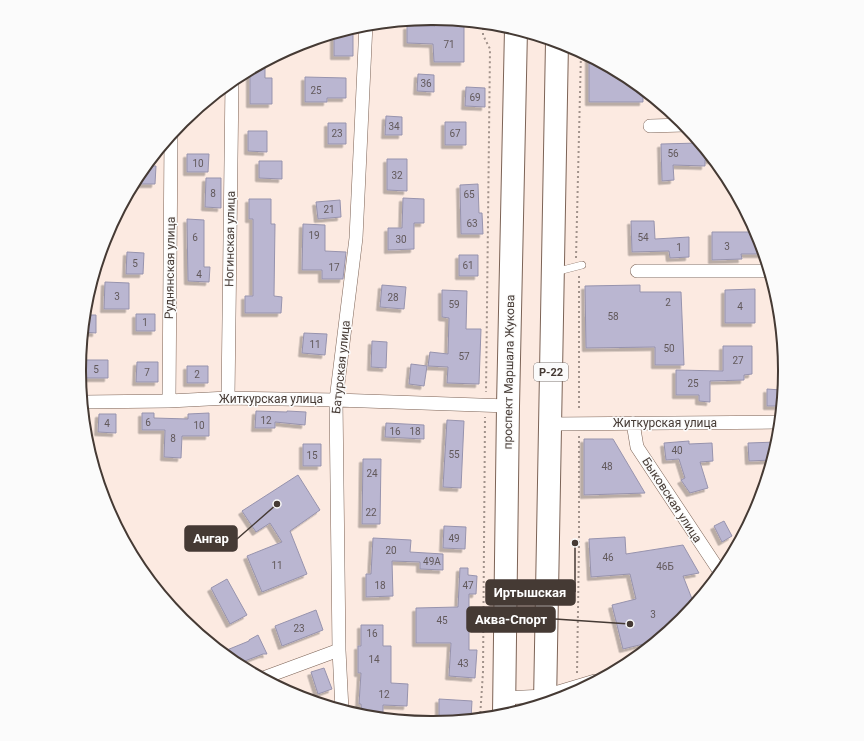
<svg xmlns="http://www.w3.org/2000/svg" width="864" height="741" viewBox="0 0 864 741" font-family="Roboto,sans-serif">
<style>
.building{fill:#bab6d1;stroke:#9793ad;filter:url(#shadow)}
.lines{fill:none;stroke-linecap:round;stroke-linejoin:round}
.service-casing{stroke:#7c6356;stroke-width:8}
.minor-casing{stroke:#7c6356;stroke-width:14}
.trunk-casing{stroke:#7c6356;stroke-width:24}
.path{stroke:#a1928b;stroke-width:2;stroke-dasharray:2 3;stroke-linecap:butt}
.service{stroke:#fff;stroke-width:7}
.minor{stroke:#fff;stroke-width:13}
.trunk{stroke:#fff;stroke-width:22}
.labels{text-anchor:middle;stroke-width:3;stroke-linejoin:round;paint-order:stroke}
.number-label{font-size:10px;fill:#62595b}
.shield{fill:#fbfbfb;stroke:#7c7470;stroke-width:1}
.shield-label{font-size:11px;font-weight:bold;fill:#453a34}
.street-label{font-size:12px;fill:#453a34;stroke:#fbfbfb}
.rim{fill:none;stroke:#453a34;stroke-width:2}
.leader{fill:none;stroke:#453a34;stroke-width:1.5}
.callout-dot{fill:#453a34;stroke:#fbfbfb;stroke-width:1.5}
.callout{fill:#453a34;stroke:#453a34;stroke-width:1.5}
.callout-label{font-size:13px;text-anchor:middle;font-weight:bold;fill:#fff}
</style>
<defs>
<filter id="shadow"><feDropShadow dx="-3.5" dy="3.5" stdDeviation="0" flood-color="#0004"/></filter>
</defs>
<rect width="100%" height="100%" fill="#fceae1"/>
<path class="building" d="M 435,18 L 464,21 L 464,62 L 434,62 L 433,44 L 407,43 L 407,26 L 435,26 Z
M 334,34 L 353,34 L 353,56 L 334,56 Z
M 589,57 L 628,78 L 643,90 L 643,102 L 589,102 Z
M 265,62 L 265,78 L 272,78 L 272,104 L 250,104 L 250,70 Z
M 418,74 L 434,75 L 434,92 L 417,91 Z
M 305,77 L 346,78 L 346,98 L 327,98 L 327,102 L 305,102 Z
M 466,87 L 485,88 L 485,107 L 465,106 Z
M 386,116 L 402,117 L 402,135 L 385,135 Z
M 445,122 L 466,122 L 466,145 L 445,145 Z
M 328,123 L 346,123 L 346,144 L 328,144 Z
M 248,131 L 267,131 L 267,152 L 248,151 Z
M 699,143 L 713,160 L 705,160 L 705,166 L 673,165 L 674,180 L 662,181 L 661,144 Z
M 187,154 L 209,154 L 208,172 L 187,172 Z
M 387,159 L 407,159 L 407,191 L 387,190 Z
M 259,161 L 282,161 L 282,179 L 259,178 Z
M 146,166 L 156,166 L 155,184 L 134,184 L 139,174 Z
M 206,178 L 221,178 L 221,208 L 205,207 Z
M 478,184 L 479,213 L 482,213 L 483,234 L 461,234 L 460,185 Z
M 403,198 L 424,199 L 424,223 L 414,223 L 414,249 L 388,250 L 388,228 L 402,228 Z
M 249,199 L 271,199 L 271,224 L 275,224 L 274,296 L 282,297 L 281,313 L 245,313 L 245,296 L 253,296 L 253,219 L 249,219 Z
M 340,200 L 341,217 L 318,219 L 316,202 Z
M 187,219 L 204,220 L 204,267 L 210,267 L 209,282 L 188,281 Z
M 631,221 L 654,221 L 655,239 L 689,237 L 689,257 L 670,258 L 669,251 L 632,252 Z
M 303,224 L 325,225 L 325,251 L 346,252 L 343,279 L 322,279 L 322,270 L 302,270 Z
M 712,232 L 756,232 L 763,254 L 741,254 L 742,259 L 712,260 Z
M 127,252 L 144,253 L 143,274 L 126,274 Z
M 459,255 L 478,255 L 478,276 L 459,276 Z
M 105,282 L 129,283 L 129,309 L 104,309 Z
M 382,285 L 406,287 L 404,309 L 380,307 Z
M 640,285 L 640,292 L 681,292 L 684,365 L 655,365 L 655,347 L 586,348 L 585,286 Z
M 755,289 L 755,323 L 725,323 L 725,290 Z
M 442,290 L 467,291 L 466,329 L 481,329 L 479,384 L 447,383 L 448,367 L 428,366 L 430,352 L 448,354 L 449,318 L 442,317 Z
M 136,314 L 155,314 L 155,331 L 136,331 Z
M 85,315 L 96,315 L 96,333 L 83,332 Z
M 304,333 L 327,334 L 325,355 L 302,353 Z
M 372,341 L 387,342 L 386,368 L 371,367 Z
M 723,346 L 752,346 L 752,374 L 744,375 L 744,380 L 710,381 L 710,402 L 699,401 L 699,395 L 676,395 L 676,370 L 723,371 Z
M 85,360 L 108,360 L 108,378 L 85,378 Z
M 137,362 L 158,362 L 158,382 L 136,382 Z
M 411,364 L 427,366 L 424,386 L 409,384 Z
M 187,366 L 208,366 L 208,383 L 187,383 Z
M 767,389 L 781,390 L 781,406 L 767,406 Z
M 256,411 L 287,412 L 287,411 L 306,412 L 305,425 L 275,422 L 275,428 L 255,428 Z
M 142,413 L 154,413 L 154,418 L 188,419 L 188,414 L 209,413 L 209,436 L 182,436 L 181,458 L 164,457 L 165,430 L 142,430 Z
M 99,414 L 116,414 L 116,433 L 98,432 Z
M 447,420 L 464,421 L 461,488 L 443,487 Z
M 386,423 L 424,425 L 424,439 L 385,437 Z
M 584,439 L 613,439 L 645,493 L 584,495 Z
M 689,441 L 689,444 L 712,443 L 713,461 L 700,462 L 708,488 L 690,493 L 681,480 L 685,478 L 679,459 L 666,460 L 664,443 Z
M 777,442 L 772,460 L 749,461 L 748,443 Z
M 303,444 L 321,444 L 321,466 L 303,466 Z
M 363,459 L 381,459 L 380,524 L 362,524 Z
M 298,475 L 320,510 L 290,531 L 307,574 L 262,592 L 247,556 L 282,542 L 270,523 L 256,532 L 242,511 Z
M 724,521 L 732,536 L 722,542 L 714,526 Z
M 444,526 L 466,527 L 465,549 L 443,548 Z
M 625,537 L 626,554 L 683,545 L 699,573 L 683,576 L 694,604 L 681,620 L 656,641 L 623,649 L 612,605 L 636,599 L 630,574 L 591,577 L 589,539 Z
M 373,538 L 411,540 L 410,552 L 443,554 L 443,570 L 420,569 L 420,562 L 392,561 L 393,596 L 366,597 L 366,574 L 371,574 Z
M 460,568 L 468,568 L 468,575 L 477,576 L 476,594 L 469,594 L 469,650 L 477,650 L 475,678 L 449,676 L 451,643 L 416,643 L 416,608 L 458,607 Z
M 227,579 L 247,615 L 230,624 L 211,588 Z
M 316,610 L 323,630 L 282,646 L 275,626 Z
M 361,625 L 383,625 L 383,646 L 391,646 L 391,683 L 408,684 L 407,706 L 383,705 L 383,718 L 362,716 L 361,704 L 359,704 L 361,673 L 358,673 L 358,646 L 361,646 Z
M 258,635 L 267,654 L 263,654 L 237,664 L 222,652 L 249,641 L 249,640 Z
M 324,668 L 332,689 L 318,694 L 311,672 Z
M 439,699 L 472,701 L 471,719 L 451,721 L 439,721 Z"/>
<g class="lines">
<g class="service-casing">
<path id="service" d="M 555,272 L 582,265"/>
</g>
<g class="minor-casing">
<path id="minor" d="M 650,126 L 684,125
M 637,271 L 768,271
M 228,398 L 232,81
M 169,401 L 171,135
M 83,402 L 169,401 L 228,398 L 336,400 L 508,406
M 633,423 L 637,447 L 720,572
M 550,424 L 779,422
M 263,678 L 339,650
M 504,698 L 545,696 L 595,681
M 342,710 L 339,650 L 336,400 L 356,238 L 366,24"/>
</g>
<g class="trunk-casing">
<path id="trunk" d="M 545,703 L 557,42
M 504,715 L 508,406 L 516,29"/>
</g>
<path class="path" d="M 483,23 L 483,35 L 490,49 L 486,392
M 576,258 L 581,52
M 579,276 L 579,411
M 577,673 L 579,545 L 579,436
M 480,718 L 483,672 L 485,417"/>
<use href="#service" class="service"/>
<use href="#minor" class="minor"/>
<use href="#trunk" class="trunk"/>
</g>
<g class="labels">
<g class="number-label">
<text x="449" y="48">71</text>
<text x="426" y="87">36</text>
<text x="316" y="94">25</text>
<text x="475" y="101">69</text>
<text x="394" y="130">34</text>
<text x="337" y="137">23</text>
<text x="455" y="137">67</text>
<text x="673" y="157">56</text>
<text x="198" y="167">10</text>
<text x="397" y="179">32</text>
<text x="213" y="197">8</text>
<text x="469" y="198">65</text>
<text x="329" y="213">21</text>
<text x="472" y="227">63</text>
<text x="314" y="239">19</text>
<text x="195" y="241">6</text>
<text x="643" y="241">54</text>
<text x="401" y="243">30</text>
<text x="727" y="250">3</text>
<text x="679" y="251">1</text>
<text x="135" y="267">5</text>
<text x="468" y="269">61</text>
<text x="334" y="271">17</text>
<text x="199" y="278">4</text>
<text x="117" y="300">3</text>
<text x="393" y="301">28</text>
<text x="668" y="306">2</text>
<text x="454" y="308">59</text>
<text x="740" y="310">4</text>
<text x="613" y="320">58</text>
<text x="145" y="326">1</text>
<text x="315" y="348">11</text>
<text x="669" y="352">50</text>
<text x="464" y="360">57</text>
<text x="738" y="364">27</text>
<text x="96" y="373">5</text>
<text x="147" y="376">7</text>
<text x="197" y="378">2</text>
<text x="693" y="387">25</text>
<text x="266" y="424">12</text>
<text x="148" y="426">6</text>
<text x="107" y="427">4</text>
<text x="199" y="429">10</text>
<text x="395" y="435">16</text>
<text x="415" y="435">18</text>
<text x="173" y="442">8</text>
<text x="677" y="454">40</text>
<text x="454" y="458">55</text>
<text x="312" y="459">15</text>
<text x="607" y="470">48</text>
<text x="372" y="477">24</text>
<text x="371" y="516">22</text>
<text x="454" y="542">49</text>
<text x="391" y="554">20</text>
<text x="608" y="561">46</text>
<text x="432" y="565">49А</text>
<text x="277" y="569">11</text>
<text x="665" y="570">46Б</text>
<text x="380" y="589">18</text>
<text x="468" y="589">47</text>
<text x="653" y="618">3</text>
<text x="442" y="624">45</text>
<text x="299" y="632">23</text>
<text x="372" y="637">16</text>
<text x="374" y="663">14</text>
<text x="463" y="667">43</text>
<text x="384" y="698">12</text>
</g>
<rect class="shield" x="534" y="363" width="34" height="18" rx="3"/>
<g class="shield-label">
<text x="551" y="376">Р-22</text>
</g>
<g class="street-label">
<text transform="translate(230 239) rotate(-89)" y="4">Ногинская улица</text>
<text transform="translate(170 268) rotate(-89)" y="4">Руднянская улица</text>
<text transform="translate(341 367) rotate(-84)" y="4">Батурская улица</text>
<text transform="translate(509 372) rotate(-89)" y="4">проспект Маршала Жукова</text>
<text x="271" y="403">Житкурская улица</text>
<text x="665" y="427">Житкурская улица</text>
<text transform="translate(672 500) rotate(57)" y="4">Быковская улица</text>
</g>
</g>
<path d="M0 0H864V741H0ZM431 25H433A345 345 0 0 1 778 370V371A345 345 0 0 1 433 716H431A345 345 0 0 1 86 371V370A345 345 0 0 1 431 25Z" fill="#fbfbfb" fill-rule="evenodd"/>
<path class="rim" d="M431 25H433A345 345 0 0 1 778 370V371A345 345 0 0 1 433 716H431A345 345 0 0 1 86 371V370A345 345 0 0 1 431 25Z"/>
<path class="leader" d="M277 504L237 539M575 543L575 592M630 624L555 619"/>
<g class="callout-dot">
<circle cx="277" cy="504" r="4"/>
<circle cx="575" cy="543" r="4"/>
<circle cx="630" cy="624" r="4"/>
</g>
<g class="callout">
<rect x="185" y="526" width="52" height="25" rx="4"/>
<rect x="486" y="580" width="89" height="25" rx="4"/>
<rect x="467" y="607" width="88" height="25" rx="4"/>
</g>
<g class="callout-label">
<text x="211" y="543">Ангар</text>
<text x="530" y="597">Иртышская</text>
<text x="511" y="624">Аква-Спорт</text>
</g>
</svg>
